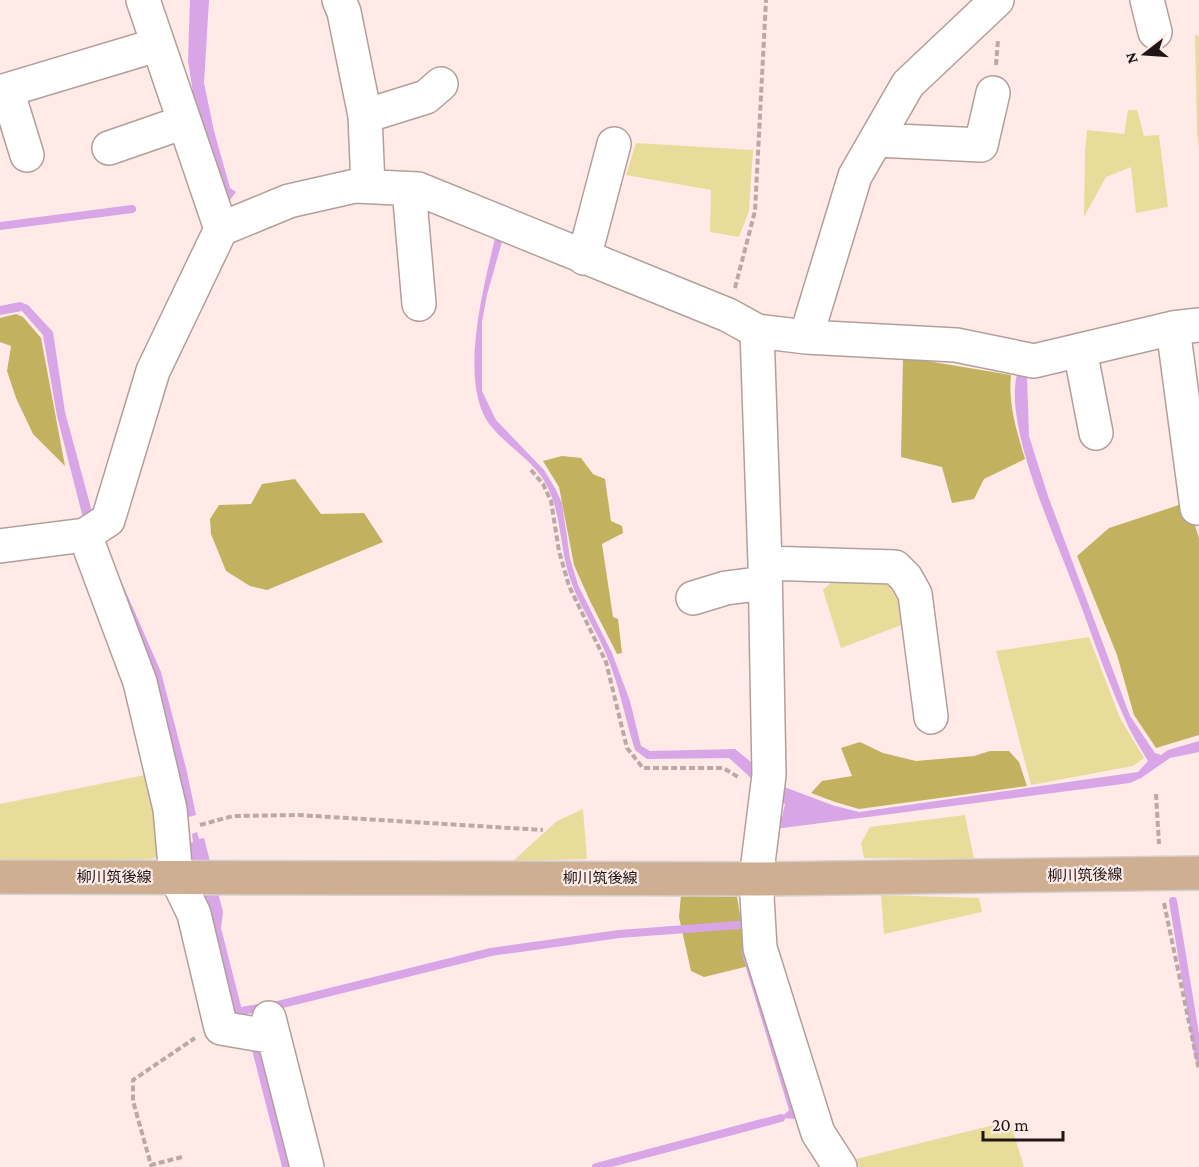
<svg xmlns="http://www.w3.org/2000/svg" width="1199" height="1167" viewBox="0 0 1199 1167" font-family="'Crimson Pro','Noto Sans JP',serif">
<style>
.green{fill:#e9dc9b}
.forest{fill:#c2b260}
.water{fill:#d8a5e6}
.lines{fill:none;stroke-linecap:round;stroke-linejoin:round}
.stream{stroke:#d8a5e6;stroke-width:8}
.minor-casing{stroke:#b29f9c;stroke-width:36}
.major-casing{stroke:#d2d1d0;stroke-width:36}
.path{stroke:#baa9a7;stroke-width:4;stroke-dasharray:6 3;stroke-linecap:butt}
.minor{stroke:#fff;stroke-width:33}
.major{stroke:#ceaf91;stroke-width:33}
.labels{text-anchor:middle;stroke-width:4.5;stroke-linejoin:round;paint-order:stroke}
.street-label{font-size:15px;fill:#1e1716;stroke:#ffeae7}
</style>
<rect width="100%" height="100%" fill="#ffeae7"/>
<path class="green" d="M 1195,35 L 1199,36 L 1199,147 L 1197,135 Z
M 1128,110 L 1137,110 L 1144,136 L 1159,135 L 1168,207 L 1136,213 L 1131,167 L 1106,177 L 1084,217 L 1085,151 L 1087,130 L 1124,134 Z
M 636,143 L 753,150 L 749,211 L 739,237 L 710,232 L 711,190 L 626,175 Z
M 843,572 L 886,576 L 900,590 L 904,624 L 841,648 L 823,590 Z
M 1089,637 L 1120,718 L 1144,758 L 1133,766 L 1031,785 L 996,651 Z
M 155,773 L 159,856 L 151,859 L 0,863 L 0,804 Z
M 583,809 L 587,859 L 513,861 L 557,821 Z
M 965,815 L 974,859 L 864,858 L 861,843 L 870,827 Z
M 881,895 L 979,898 L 982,912 L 884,934 Z
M 1010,1121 L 1024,1167 L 859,1167 L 856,1159 Z"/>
<path class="forest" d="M 16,314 L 23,317 L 41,338 L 65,466 L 33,434 L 16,398 L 7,371 L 11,346 L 0,342 L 0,318 Z
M 903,357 L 1011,375 C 1008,404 1017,432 1025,459 L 984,479 L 974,499 L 952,503 L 942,467 L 901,457 Z
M 562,456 L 581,458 L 593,474 L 605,479 L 611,521 L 622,526 L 623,533 L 602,544 L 613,617 L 618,619 L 622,653 L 617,654 L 590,601 L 574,565 L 559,487 L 543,461 Z
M 295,479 L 321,514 L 364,513 L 383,542 L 267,590 L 250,586 L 226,571 L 211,534 L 210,519 L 219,505 L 251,504 L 262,484 Z
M 1182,504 L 1194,522 L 1199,538 L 1199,735 L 1156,748 L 1134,715 L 1117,655 L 1077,556 L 1109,528 Z
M 860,742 L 883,753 L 916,761 L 974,756 L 990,751 L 1009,751 L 1019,762 L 1027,786 L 859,809 L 835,802 L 811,793 L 822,781 L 852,776 L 841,748 Z
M 681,895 L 737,897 L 749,966 L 704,977 L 691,971 L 679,917 Z"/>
<path class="water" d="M 190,0 L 209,0 L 204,83 L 214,131 L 230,188 L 236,192 L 230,200 L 222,193 L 194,99 L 188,61 Z
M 496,234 L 503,238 L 487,295 L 482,322 L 482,391 L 496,420 L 544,470 L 555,488 L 562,503 L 570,558 L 578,585 L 612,653 L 630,701 L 641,746 L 650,751 L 735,749 L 779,785 L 832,805 L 859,812 L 1138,772 L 1148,761 C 1140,747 1130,732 1124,717 C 1104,673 1089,625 1071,580 C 1052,529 1004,426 1017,374 L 1027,375 L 1029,436 L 1048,496 L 1130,716 L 1155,753 L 1161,755 L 1168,750 L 1199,741 L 1199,752 L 1170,758 L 1141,778 L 1130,783 L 775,829 L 776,818 L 782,817 L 785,804 L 762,788 L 729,758 L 647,759 L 635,750 C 625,718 619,684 606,654 C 596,630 581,608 572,584 C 560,554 562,516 548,488 C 536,461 507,447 490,425 C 457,382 485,282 496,234 Z
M 20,302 L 28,305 L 53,332 L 65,412 L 94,519 L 161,672 L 186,768 L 196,815 L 185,818 L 84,522 L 57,416 L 43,335 L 22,311 L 0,315 L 0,306 Z
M 197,832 L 199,839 L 204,838 L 223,912 L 221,928 L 244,1018 L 232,1013 L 195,893 L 187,844 L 193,842 L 192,834 Z
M 745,950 L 796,1119 L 781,1118 L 789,1110 L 741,951 Z
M 263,1046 L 294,1167 L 282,1167 L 252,1050 Z"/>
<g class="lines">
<path class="stream" d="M 0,226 L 132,209
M 1173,901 L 1199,1058
M 241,1011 L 278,1005 L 491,952 L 619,934 L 739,925
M 596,1167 L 781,1118"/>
<g class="minor-casing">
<path id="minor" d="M 143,0 L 221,229
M 339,0 L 344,12 L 365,116 L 368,186
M 1147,0 L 1155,32
M 7,90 L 27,155
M 0,92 L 157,45
M 365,116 L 426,97 L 441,84
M 876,140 L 981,145 L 993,93
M 109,148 L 184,122
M 409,189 L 419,304
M 584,258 L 614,144
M 1173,328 L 1197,508 L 1199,508
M 757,331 L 765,563 L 769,775 L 756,879 L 760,948 L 818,1133 L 840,1167
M 806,337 L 855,176 L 908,84 L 997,0
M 1080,350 L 1096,433
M 85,535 L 140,682 L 170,809 L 176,877 L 194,914 L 221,1028 L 274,1037
M 0,546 L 85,535 L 108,520 L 153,371 L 221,229 L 289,201 L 355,186 L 418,189 L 728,315 L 757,331 L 806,337 L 956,345 L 1034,361 L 1173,328 L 1199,325
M 765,563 L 895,567 L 906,578 L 915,594 L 931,717
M 693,598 L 726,588 L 765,583
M 269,1018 L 307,1167"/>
</g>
<g class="major-casing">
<path id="major" d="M 0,877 L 756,879 L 1199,873"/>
</g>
<path class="path" d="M 996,65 L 998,40
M 735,288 L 755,211 L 766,0
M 531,470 L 543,484 L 551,501 L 559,551 L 569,586 L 606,662 L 627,748 L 643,768 L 723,768 L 740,778
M 1156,794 L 1159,844
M 200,825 L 233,816 L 298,815 L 543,830
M 1164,903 L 1199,1070
M 182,1157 L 151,1165 L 133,1101 L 133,1080 L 195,1038"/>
<use href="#minor" class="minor"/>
<use href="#major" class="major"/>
</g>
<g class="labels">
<g class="street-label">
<text transform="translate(1085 875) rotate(-1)" y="5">柳川筑後線</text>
<text x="114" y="882">柳川筑後線</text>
<text x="600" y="883">柳川筑後線</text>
</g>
</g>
<g transform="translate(1145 54) rotate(253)" stroke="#ffeae7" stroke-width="4.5" paint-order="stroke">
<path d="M0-4.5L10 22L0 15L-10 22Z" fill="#1e1716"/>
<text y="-9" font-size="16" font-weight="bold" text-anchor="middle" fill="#1e1716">N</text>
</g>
<path d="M983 1131v9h80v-9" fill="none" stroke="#1e1716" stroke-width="3"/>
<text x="992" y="1131" font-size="18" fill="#1e1716" stroke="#ffeae7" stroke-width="4.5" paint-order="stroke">20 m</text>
</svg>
